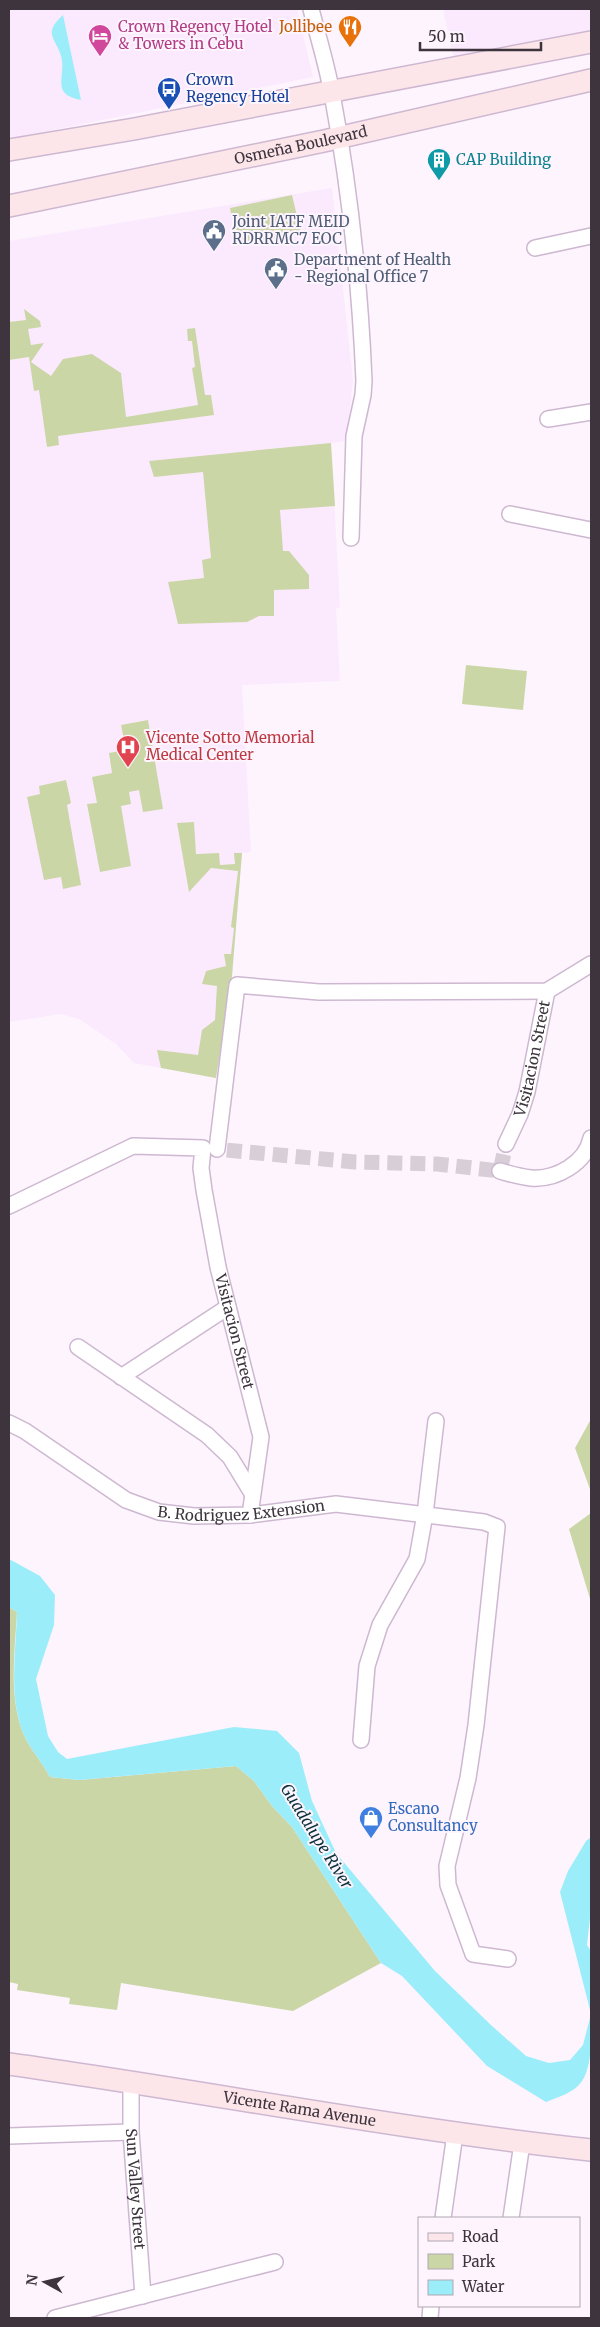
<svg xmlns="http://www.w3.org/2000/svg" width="600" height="2327" viewBox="0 0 600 2327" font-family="Merriweather,serif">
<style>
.built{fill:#fbeafd}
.green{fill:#cbd6a6}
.water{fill:#9cedfa}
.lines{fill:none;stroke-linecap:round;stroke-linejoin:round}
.street-tunnel{stroke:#d7ced8;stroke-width:15;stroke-dasharray:15 8;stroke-linecap:butt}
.street-casing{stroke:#ceb8d1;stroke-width:18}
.secondary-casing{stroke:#ceb8d1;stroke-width:24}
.street{stroke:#fff;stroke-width:15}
.secondary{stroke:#fde6ea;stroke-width:21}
.labels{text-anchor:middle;stroke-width:4;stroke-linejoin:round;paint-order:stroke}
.hotel-label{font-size:15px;fill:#b23c85;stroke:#fdf4fe;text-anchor:start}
.food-label{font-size:15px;fill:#c56008;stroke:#fdf4fe;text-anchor:end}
.transit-label{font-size:15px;fill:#164399;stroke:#fdf4fe;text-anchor:start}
.street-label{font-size:15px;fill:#3d343e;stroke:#fdf4fe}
.culture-label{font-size:15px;fill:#0d838f;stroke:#fdf4fe;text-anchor:start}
.service-label{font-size:15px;fill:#4e5e75;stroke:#fdf4fe;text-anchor:start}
.health-label{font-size:15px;fill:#be3a42;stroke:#fdf4fe;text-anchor:start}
.shop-label{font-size:15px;fill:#366cbe;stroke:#fdf4fe;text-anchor:start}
.water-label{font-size:16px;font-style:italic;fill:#0a3238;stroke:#fdf4fe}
</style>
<rect width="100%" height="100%" fill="#fdf4fe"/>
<path class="built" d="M 9,9 L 297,9 L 313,77 L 9,139 Z
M 443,9 L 591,9 L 591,31 L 454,60 Z
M 332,188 L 353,380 L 347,441 L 331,443 L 340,608 L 336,608 L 340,681 L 242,685 L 251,852 L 242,853 L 232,976 L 216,1078 L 134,1063 L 116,1044 L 79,1019 L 61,1014 L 9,1022 L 9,241 Z"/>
<path class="green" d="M 292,195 L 301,233 L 237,246 L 230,208 Z
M 24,309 L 40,321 L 41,327 L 28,329 L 31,345 L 44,343 L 31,362 L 51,376 L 63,359 L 92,354 L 121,373 L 126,417 L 198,405 L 192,368 L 195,367 L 192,341 L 188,341 L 187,329 L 195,328 L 205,395 L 211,395 L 214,415 L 58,436 L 59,445 L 47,447 L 39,390 L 34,391 L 29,357 L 9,360 L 9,322 L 26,320 Z
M 331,443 L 335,506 L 280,510 L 283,551 L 289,551 L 309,575 L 309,589 L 274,590 L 274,616 L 259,616 L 247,622 L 178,624 L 168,582 L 204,578 L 202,560 L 211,558 L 203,472 L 154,477 L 149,461 Z
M 466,665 L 527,671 L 523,710 L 462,704 Z
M 148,720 L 163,809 L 143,812 L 139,790 L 129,792 L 131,804 L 121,806 L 131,866 L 100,872 L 87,804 L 97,803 L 92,777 L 112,773 L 109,753 L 126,750 L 121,725 Z
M 66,780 L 71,803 L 67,805 L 81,885 L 63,889 L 61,877 L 44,880 L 27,797 L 40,794 L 39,786 Z
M 194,822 L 196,854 L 219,853 L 220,865 L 235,864 L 234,853 L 242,853 L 232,976 L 216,1078 L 161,1068 L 157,1050 L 198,1055 L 202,1030 L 215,1020 L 217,986 L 202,984 L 206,971 L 226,966 L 224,954 L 231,954 L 234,928 L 231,927 L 238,871 L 211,868 L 189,892 L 177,823 Z
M 591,1419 L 591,1492 L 575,1448 Z
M 591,1513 L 591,1602 L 569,1529 Z
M 9,1607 L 17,1612 C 15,1651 8,1698 24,1735 C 30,1749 43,1763 50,1777 L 79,1780 L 236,1766 L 254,1781 L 272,1806 L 292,1827 L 381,1963 L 293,2011 L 121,1983 L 117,2010 L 69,2004 L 70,1998 L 17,1990 L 18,1984 L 9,1982 Z"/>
<path class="water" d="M 63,15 L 81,100 C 49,94 67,76 61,56 C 56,38 42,34 63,15 Z
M 9,1559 L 40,1576 L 55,1595 L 54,1625 L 36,1679 L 48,1736 L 58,1752 L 67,1759 L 234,1727 L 277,1731 L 299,1753 L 312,1801 L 336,1853 L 435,1971 L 492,2026 L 526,2056 L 549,2063 L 570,2060 L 583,2045 L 591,2014 L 560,1892 L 568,1871 L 586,1841 L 591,1837 L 591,1909 L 587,1945 L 591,1951 C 591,1980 598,2059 582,2081 C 574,2093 558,2097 546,2102 L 487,2066 L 402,1976 L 381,1963 L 292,1827 L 272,1806 L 254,1781 L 236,1766 L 79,1780 L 50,1777 C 43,1763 30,1749 24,1735 C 8,1698 16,1652 17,1612 L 9,1607 Z"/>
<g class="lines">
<path class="street-tunnel" d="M 204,1148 L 355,1162 L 437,1164 L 500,1171 L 506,1144"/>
<g class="street-casing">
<g id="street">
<path d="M 311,9 C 318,37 327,65 332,94 C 350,189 360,285 364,381 L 363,395 L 354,436 L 351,538"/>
<path d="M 535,248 L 591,236"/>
<path d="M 548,419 L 591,412"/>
<path d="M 510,514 L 591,530"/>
<path id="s1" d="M 506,1144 L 520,1114 L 527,1092 L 547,991"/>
<path d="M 217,1149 L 237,985 L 319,992 L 547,991 L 591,964"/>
<path d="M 500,1171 C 510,1174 521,1177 531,1178 C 556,1180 586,1163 591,1138"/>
<path id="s2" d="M 9,1206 L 133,1146 L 203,1148 L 201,1168 L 204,1190 L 218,1267 L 261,1437 L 250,1515"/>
<path d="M 78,1347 L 207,1435 L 230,1457 L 252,1493"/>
<path d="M 121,1377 L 228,1307"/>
<path id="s3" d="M 9,1423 L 25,1431 L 126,1500 L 159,1512 L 194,1516 L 250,1515 L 336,1504 L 484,1522 L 497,1527 L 476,1725 L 468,1778 L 447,1866 L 448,1885 L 473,1954 L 508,1959"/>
<path d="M 361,1740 L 367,1666 L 380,1625 L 417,1559 L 425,1514 L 436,1421"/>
<path id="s4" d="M 131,2081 L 131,2132 L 143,2296"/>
<path d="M 9,2136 L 131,2132"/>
<path d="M 443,2218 L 455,2134"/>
<path d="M 511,2218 L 522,2143"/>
<path d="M 55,2318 L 275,2262"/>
<path d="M 430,2318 L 431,2306"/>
</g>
</g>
<g class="secondary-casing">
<g id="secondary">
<path d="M 9,150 L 134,129 L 591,42"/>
<path id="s5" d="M 9,206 L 324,141 L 591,80"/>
<path id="s6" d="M 9,2064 C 203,2091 396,2129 591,2150"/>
</g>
</g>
<use href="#street" class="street"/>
<use href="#secondary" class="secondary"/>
</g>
<defs>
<g id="restaurant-pin" transform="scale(1.25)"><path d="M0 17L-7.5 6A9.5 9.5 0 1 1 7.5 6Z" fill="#e8710a" stroke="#fdf4fe"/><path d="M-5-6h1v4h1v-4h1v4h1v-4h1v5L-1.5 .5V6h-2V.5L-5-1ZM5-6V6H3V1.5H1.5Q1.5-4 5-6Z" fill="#fff"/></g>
<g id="hotel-pin" transform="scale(1.25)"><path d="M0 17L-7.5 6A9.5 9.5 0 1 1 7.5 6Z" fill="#d1479c" stroke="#fdf4fe"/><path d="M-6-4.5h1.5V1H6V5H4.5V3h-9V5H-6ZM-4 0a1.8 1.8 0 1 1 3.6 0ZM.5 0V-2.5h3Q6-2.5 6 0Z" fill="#fff"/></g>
<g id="bus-pin" transform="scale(1.25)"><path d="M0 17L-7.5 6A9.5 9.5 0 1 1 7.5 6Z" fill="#1a4fb4" stroke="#fdf4fe"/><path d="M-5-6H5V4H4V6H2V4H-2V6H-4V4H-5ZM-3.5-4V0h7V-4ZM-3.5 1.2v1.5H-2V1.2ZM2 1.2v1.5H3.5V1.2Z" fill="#fff"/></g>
<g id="building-pin" transform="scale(1.25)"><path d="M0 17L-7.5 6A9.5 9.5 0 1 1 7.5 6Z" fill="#0f9aa8" stroke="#fdf4fe"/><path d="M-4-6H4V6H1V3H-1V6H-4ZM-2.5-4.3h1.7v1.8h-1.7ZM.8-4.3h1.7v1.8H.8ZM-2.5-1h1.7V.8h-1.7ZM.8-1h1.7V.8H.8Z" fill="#fff"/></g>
<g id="civic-pin" transform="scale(1.25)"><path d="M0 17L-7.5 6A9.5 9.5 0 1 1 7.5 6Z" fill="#5c6f8a" stroke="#fdf4fe"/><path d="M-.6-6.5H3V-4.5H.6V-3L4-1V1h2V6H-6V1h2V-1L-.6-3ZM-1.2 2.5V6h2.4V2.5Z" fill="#fff"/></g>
<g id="hospital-pin" transform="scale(1.25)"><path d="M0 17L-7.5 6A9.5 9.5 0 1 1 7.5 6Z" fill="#e0444e" stroke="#fdf4fe"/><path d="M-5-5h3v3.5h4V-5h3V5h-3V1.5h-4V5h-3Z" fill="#fff"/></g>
<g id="shop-pin" transform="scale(1.25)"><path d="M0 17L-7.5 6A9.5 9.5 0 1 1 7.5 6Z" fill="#3f7fe0" stroke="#fdf4fe"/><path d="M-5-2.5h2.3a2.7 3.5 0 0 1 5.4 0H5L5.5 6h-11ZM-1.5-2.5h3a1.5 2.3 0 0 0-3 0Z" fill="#fff"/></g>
</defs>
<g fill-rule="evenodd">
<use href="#restaurant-pin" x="350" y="27"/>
<use href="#hotel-pin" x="100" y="36"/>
<use href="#bus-pin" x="169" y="89"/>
<use href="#building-pin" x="439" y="160"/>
<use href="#civic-pin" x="214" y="231"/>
<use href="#civic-pin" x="276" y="269"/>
<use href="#hospital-pin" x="128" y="747"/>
<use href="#shop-pin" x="371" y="1818"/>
</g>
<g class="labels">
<g class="hotel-label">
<text x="118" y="32">Crown Regency Hotel<tspan x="118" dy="17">&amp; Towers in Cebu</tspan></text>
</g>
<g class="food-label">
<text x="332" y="32">Jollibee</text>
</g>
<g class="transit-label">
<text x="186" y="85">Crown<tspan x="186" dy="17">Regency Hotel</tspan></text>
</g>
<g class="street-label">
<text dy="5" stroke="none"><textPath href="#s5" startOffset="298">Osmeña Boulevard</textPath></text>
<text dy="5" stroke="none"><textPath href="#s1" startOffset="90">Visitacion Street</textPath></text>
<text dy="5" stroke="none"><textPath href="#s2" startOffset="395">Visitacion Street</textPath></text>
<text dy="5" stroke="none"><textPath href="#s3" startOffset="258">B. Rodriguez Extension</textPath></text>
<text dy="5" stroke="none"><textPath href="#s6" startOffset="294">Vicente Rama Avenue</textPath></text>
<text dy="5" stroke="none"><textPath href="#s4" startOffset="108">Sun Valley Street</textPath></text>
</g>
<g class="culture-label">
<text x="456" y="165">CAP Building</text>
</g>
<g class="service-label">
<text x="232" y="227">Joint IATF MEID<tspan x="232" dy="17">RDRRMC7 EOC</tspan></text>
<text x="294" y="265">Department of Health<tspan x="294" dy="17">- Regional Office 7</tspan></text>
</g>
<g class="health-label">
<text x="146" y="743">Vicente Sotto Memorial<tspan x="146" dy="17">Medical Center</tspan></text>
</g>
<g class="shop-label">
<text x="388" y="1814">Escano<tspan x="388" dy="17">Consultancy</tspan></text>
</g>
<g class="water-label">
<text transform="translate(317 1836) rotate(58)" y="6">Guadalupe River</text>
</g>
</g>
<rect width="600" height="2327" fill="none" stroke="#3d343e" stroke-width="20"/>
<rect x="418" y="2217" width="162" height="90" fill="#fdf4fe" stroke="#b0a7b1"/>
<rect x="428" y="2233" width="25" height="8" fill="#fde6ea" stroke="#b0a7b1"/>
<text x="462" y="2242" font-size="15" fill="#3d343e">Road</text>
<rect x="428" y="2254" width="25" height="15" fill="#cbd6a6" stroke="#b0a7b1"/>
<text x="462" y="2267" font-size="15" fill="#3d343e">Park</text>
<rect x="428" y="2280" width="25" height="15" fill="#9cedfa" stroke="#b0a7b1"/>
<text x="462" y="2292" font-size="15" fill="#3d343e">Water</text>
<g transform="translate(45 2282) rotate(278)" stroke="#fdf4fe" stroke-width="4" paint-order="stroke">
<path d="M0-4L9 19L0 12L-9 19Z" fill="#3d343e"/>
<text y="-8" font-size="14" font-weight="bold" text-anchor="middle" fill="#3d343e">N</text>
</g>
<path d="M420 42v8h121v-8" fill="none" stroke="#3d343e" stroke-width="2.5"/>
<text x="428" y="42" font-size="15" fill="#3d343e" stroke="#fdf4fe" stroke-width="4" paint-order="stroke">50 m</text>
</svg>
